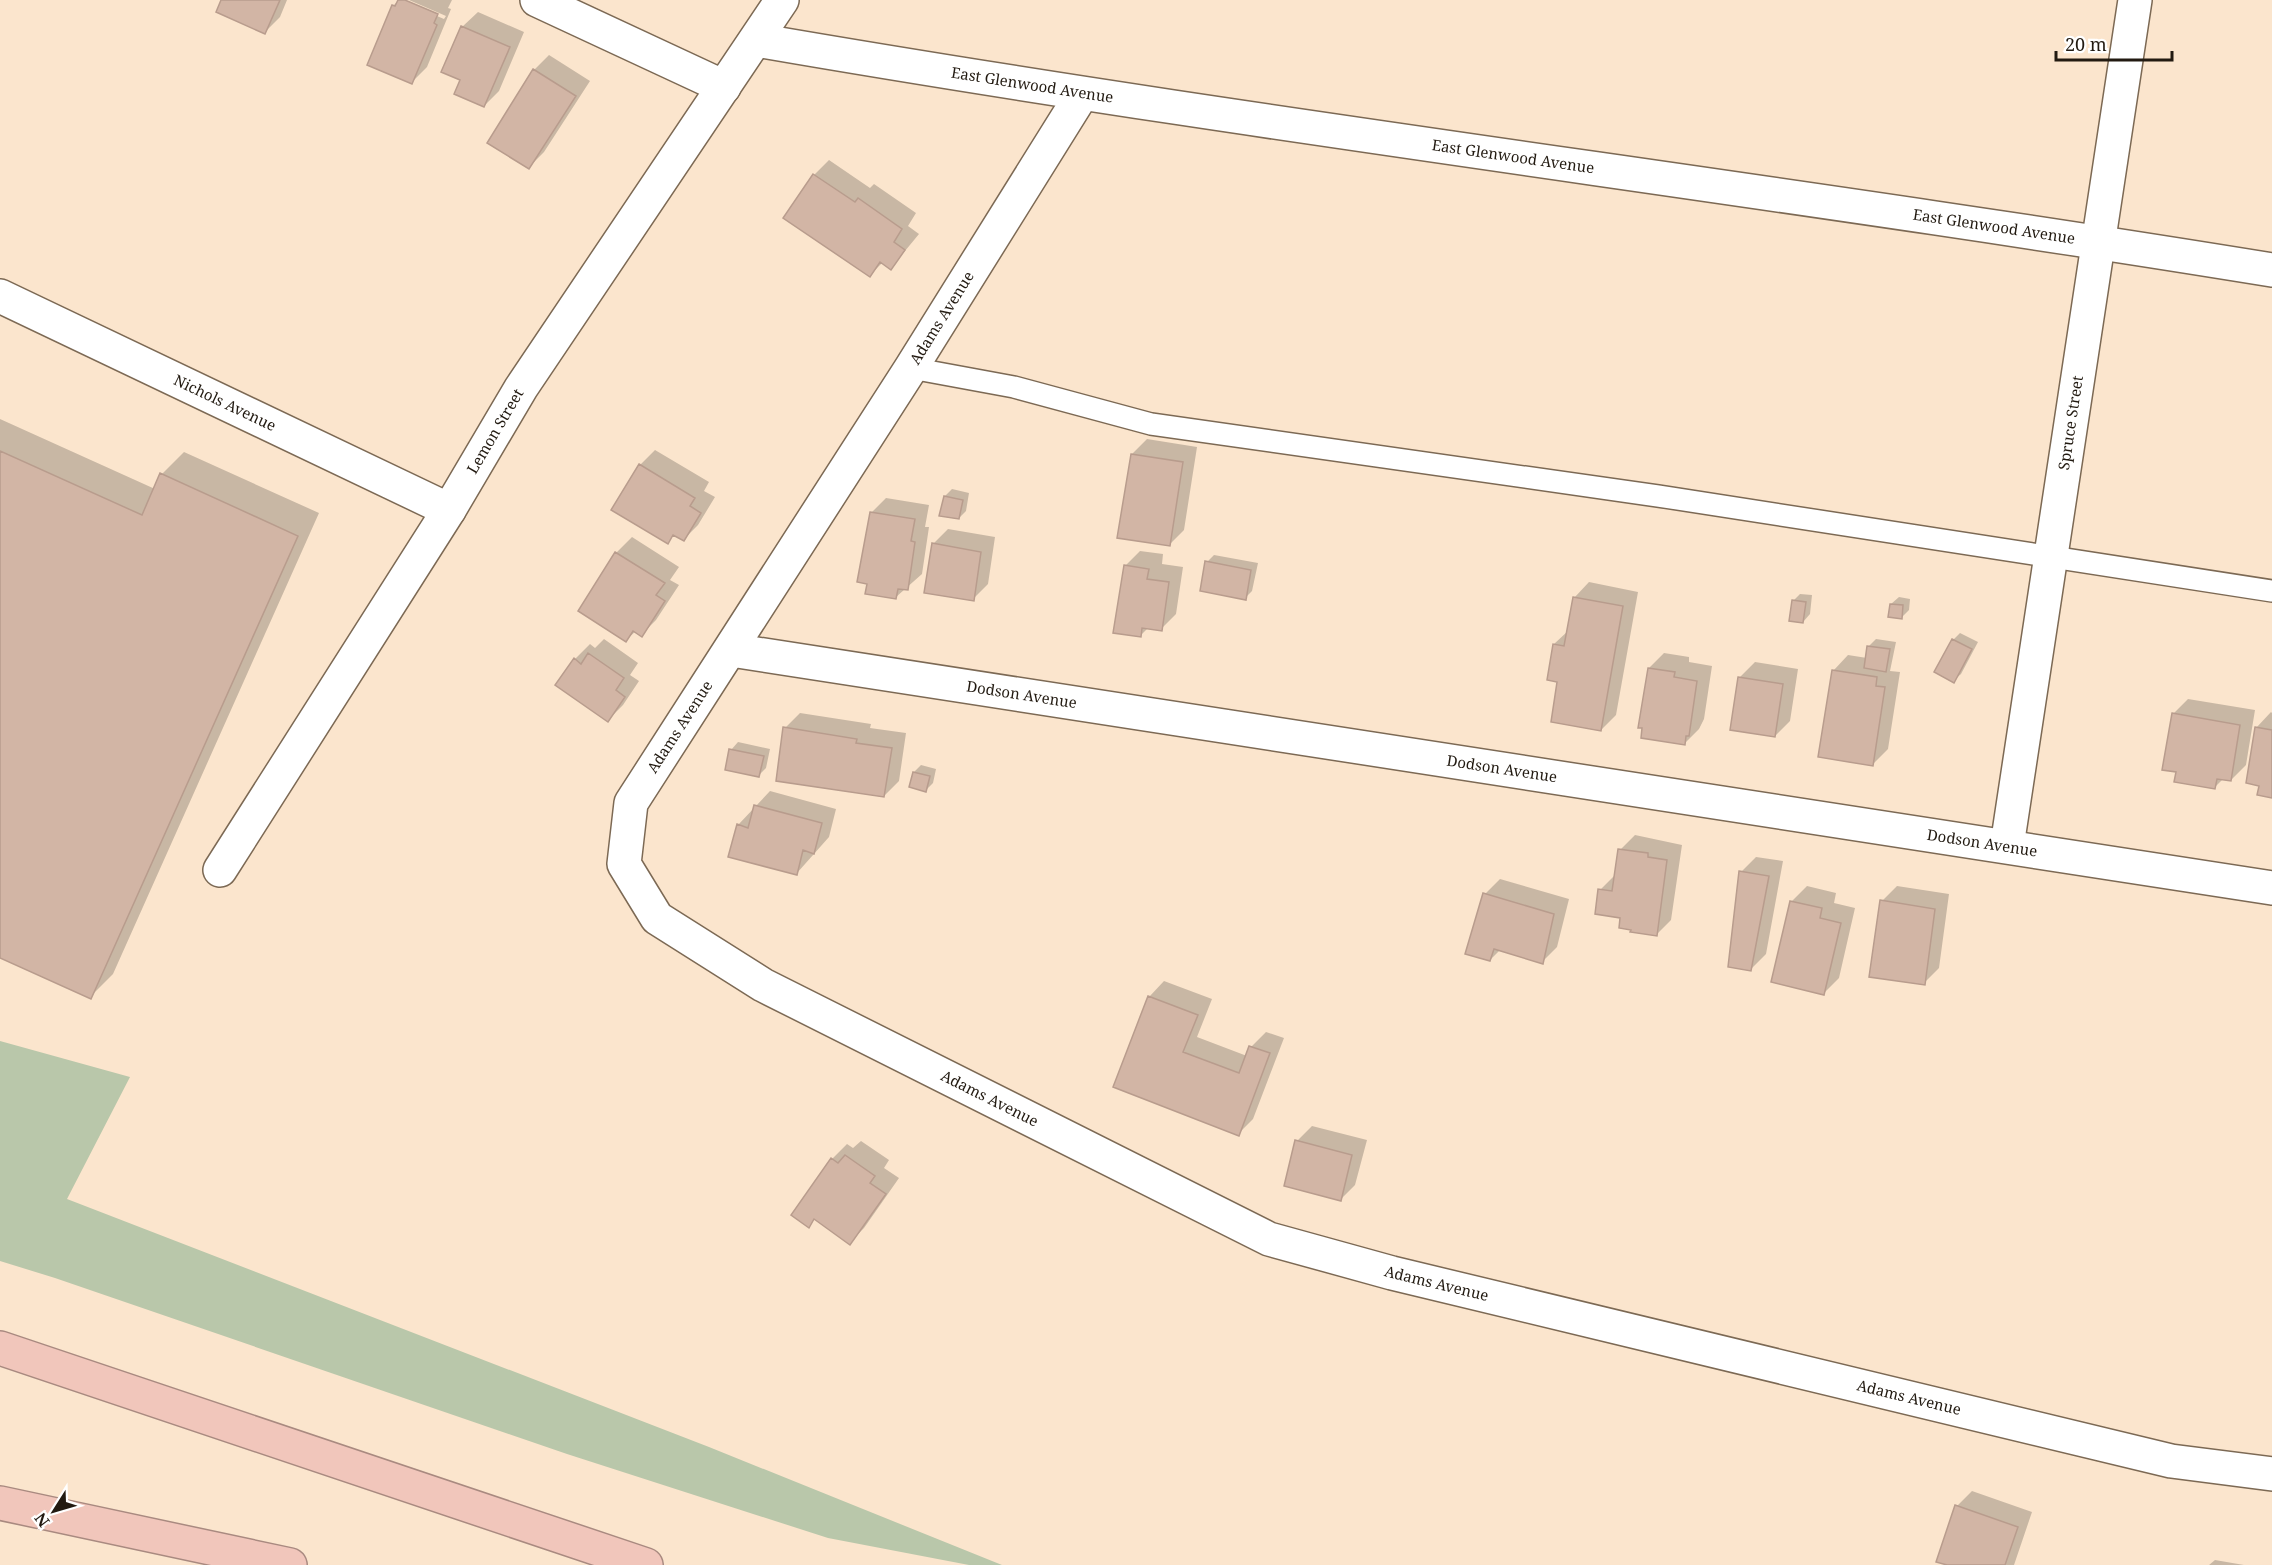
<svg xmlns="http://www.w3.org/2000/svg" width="2272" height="1565" viewBox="0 0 2272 1565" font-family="'Noto Serif',serif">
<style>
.green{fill:#b9c7aa}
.shadow{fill:#0003}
.building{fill:#d2b5a5;stroke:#b89c8d;stroke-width:1.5}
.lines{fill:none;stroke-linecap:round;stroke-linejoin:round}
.service-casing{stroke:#7c6954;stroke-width:24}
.minor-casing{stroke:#7c6954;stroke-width:36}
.motorway-casing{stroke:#a98a80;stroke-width:36}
.service{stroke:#fff;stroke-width:21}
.minor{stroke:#fff;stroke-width:33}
.motorway{stroke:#f1c6bb;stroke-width:33}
.labels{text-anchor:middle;stroke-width:5;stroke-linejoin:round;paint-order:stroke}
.street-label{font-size:15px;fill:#221a11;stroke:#fff}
</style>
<rect width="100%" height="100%" fill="#fbe5cd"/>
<path class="green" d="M 0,1041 L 130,1077 L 67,1199 L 709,1447 L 1002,1565 L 969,1565 L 828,1538 L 567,1454 L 55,1278 L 0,1261 Z"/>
<path class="shadow" d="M 223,0 L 287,0 L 280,17 L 265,32 Z
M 399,0 L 444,19 L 446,16 L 409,0 L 452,0 L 448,8 L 451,9 L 427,67 L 412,82 L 393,6 Z
M 478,12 L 524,32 L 499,91 L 484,106 L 462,79 L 443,71 L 462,27 Z
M 549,55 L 590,81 L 544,152 L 529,167 L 534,70 Z
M 829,160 L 870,188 L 874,184 L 916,213 L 908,226 L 919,234 L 891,268 L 883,262 L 870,275 L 814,175 Z
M 0,419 L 155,489 L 162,474 L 184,452 L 319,513 L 113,974 L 90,997 L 0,956 Z
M 1147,439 L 1197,447 L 1184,530 L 1169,545 L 1132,454 Z
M 655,450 L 709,482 L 704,491 L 715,497 L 698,525 L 683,540 L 675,534 L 667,542 L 640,465 Z
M 952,489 L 969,493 L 966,511 L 959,518 L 945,496 Z
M 886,498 L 929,505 L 925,527 L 929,527 L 922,574 L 896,597 L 871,513 Z
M 948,529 L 995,537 L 988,584 L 973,599 L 933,544 Z
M 632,537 L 679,567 L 670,580 L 679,585 L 656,620 L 641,635 L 636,631 L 626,640 L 580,610 L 617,552 Z
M 1140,551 L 1163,554 L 1162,564 L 1183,567 L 1176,614 L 1161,629 L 1148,628 L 1140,636 L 1125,566 Z
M 1214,555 L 1258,563 L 1252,591 L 1245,598 L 1207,562 Z
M 1589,582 L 1638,592 L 1616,715 L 1601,730 L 1559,680 L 1554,644 L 1568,631 L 1574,598 Z
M 1800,594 L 1812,595 L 1810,614 L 1803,622 L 1793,601 Z
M 1899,597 L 1910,599 L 1909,610 L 1902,617 L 1891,604 Z
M 1960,633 L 1978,642 L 1961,674 L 1953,681 L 1953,640 Z
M 604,639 L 638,663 L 630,675 L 639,681 L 623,705 L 608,720 L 575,659 L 590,644 L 595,648 Z
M 1876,639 L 1896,642 L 1890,671 L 1900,672 L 1888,749 L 1873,764 L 1833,671 L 1848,655 L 1867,658 L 1868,647 Z
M 1664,653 L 1689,657 L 1689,662 L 1712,666 L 1704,719 L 1699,729 L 1684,744 L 1649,668 Z
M 1755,662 L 1798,669 L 1790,721 L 1775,736 L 1731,729 L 1740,677 Z
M 2188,699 L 2255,710 L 2246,765 L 2231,780 L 2223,779 L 2215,787 L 2178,771 L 2173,714 Z
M 2271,712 L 2272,713 L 2272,796 L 2260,784 L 2256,728 Z
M 800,713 L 871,724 L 870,728 L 906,733 L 899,781 L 884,796 L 785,728 Z
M 738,742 L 770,749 L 766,768 L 759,775 L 731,750 Z
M 921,765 L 936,769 L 933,783 L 926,790 L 914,772 Z
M 770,791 L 836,809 L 829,837 L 797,873 L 738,825 Z
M 1635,835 L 1682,845 L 1671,920 L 1656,935 L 1622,917 L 1600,890 L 1615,875 L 1620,850 Z
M 1756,857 L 1783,861 L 1766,954 L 1751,969 L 1741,872 Z
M 1500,879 L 1569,899 L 1557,947 L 1542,962 L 1500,950 L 1490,960 L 1485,894 Z
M 1807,886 L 1836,893 L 1834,903 L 1855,908 L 1839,978 L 1824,993 L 1773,981 L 1792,901 Z
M 1897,886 L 1949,894 L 1939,968 L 1924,983 L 1882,901 Z
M 1164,981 L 1212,999 L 1197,1037 L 1247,1056 L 1251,1047 L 1266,1032 L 1284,1038 L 1253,1119 L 1238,1134 L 1114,1086 L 1149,997 Z
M 1312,1126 L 1367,1140 L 1355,1185 L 1340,1200 L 1297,1141 Z
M 861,1141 L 889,1160 L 884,1168 L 899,1178 L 864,1228 L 849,1243 L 816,1218 L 808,1226 L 832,1159 L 847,1144 L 853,1148 Z
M 1972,1491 L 2032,1512 L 2014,1565 L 1951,1565 L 1957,1506 Z
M 2215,1560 L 2244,1565 L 2209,1565 Z"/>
<path class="building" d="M 221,0 L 280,0 L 265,34 L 216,12 Z
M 398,0 L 405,0 L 438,14 L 434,23 L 437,25 L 412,84 L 367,65 L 392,5 L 395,6 Z
M 461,26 L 510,47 L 484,107 L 454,94 L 460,80 L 441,72 Z
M 533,69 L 576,96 L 529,169 L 487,143 Z
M 813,174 L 855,202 L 858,198 L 902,229 L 894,242 L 905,250 L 891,270 L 880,262 L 870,277 L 783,218 Z
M 0,451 L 142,515 L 160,473 L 298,536 L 91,999 L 0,958 Z
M 1131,454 L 1183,462 L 1170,546 L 1117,538 Z
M 639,464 L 695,498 L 690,506 L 701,513 L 684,541 L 673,535 L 668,544 L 611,510 Z
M 944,496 L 963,500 L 959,519 L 939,516 Z
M 870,512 L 915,519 L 911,541 L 915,542 L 908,590 L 898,589 L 896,599 L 865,594 L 867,584 L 857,582 Z
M 932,543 L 981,552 L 974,601 L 924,593 Z
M 615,552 L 665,583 L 656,595 L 665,601 L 642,637 L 633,631 L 626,642 L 578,611 Z
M 1205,561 L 1251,570 L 1246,600 L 1200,591 Z
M 1124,565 L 1149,569 L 1147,579 L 1169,582 L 1162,631 L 1142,628 L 1141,637 L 1113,633 Z
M 1573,597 L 1623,606 L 1601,731 L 1551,722 L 1557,682 L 1547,680 L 1553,644 L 1564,646 Z
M 1792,600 L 1806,602 L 1803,623 L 1789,621 Z
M 1890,604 L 1903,605 L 1902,619 L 1888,617 Z
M 1952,639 L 1972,649 L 1954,683 L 1934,672 Z
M 1867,646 L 1890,649 L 1886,672 L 1864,668 Z
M 588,653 L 624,678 L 616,690 L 625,697 L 608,722 L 555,685 L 574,658 L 581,664 Z
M 1648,668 L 1675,672 L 1674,677 L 1697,681 L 1689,736 L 1686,736 L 1685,745 L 1641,738 L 1642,728 L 1638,728 Z
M 1832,670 L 1877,677 L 1876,686 L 1885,687 L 1873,766 L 1818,757 Z
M 1738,677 L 1783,684 L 1775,737 L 1730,730 Z
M 2172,713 L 2240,725 L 2231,781 L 2217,779 L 2215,789 L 2174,782 L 2176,772 L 2162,770 Z
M 783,727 L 857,739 L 856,743 L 892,748 L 884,797 L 776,781 Z
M 2255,727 L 2272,730 L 2272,798 L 2257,795 L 2259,786 L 2246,783 Z
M 729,749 L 764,756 L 759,777 L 725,770 Z
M 913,772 L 930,776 L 926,792 L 909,787 Z
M 754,805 L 822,823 L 814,854 L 803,850 L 797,875 L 728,857 L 737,824 L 748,828 Z
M 1618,849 L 1648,853 L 1648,857 L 1667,860 L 1657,936 L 1630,932 L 1631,930 L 1619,928 L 1620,918 L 1595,914 L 1598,889 L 1612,891 Z
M 1739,871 L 1769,876 L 1751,971 L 1728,967 Z
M 1483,893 L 1554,914 L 1543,964 L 1494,949 L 1490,961 L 1465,954 Z
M 1880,900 L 1935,909 L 1925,985 L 1869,977 Z
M 1790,901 L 1822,908 L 1820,918 L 1841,923 L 1824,995 L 1771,982 Z
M 1148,996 L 1198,1015 L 1183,1052 L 1239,1073 L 1249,1046 L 1270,1053 L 1239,1136 L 1113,1087 Z
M 1295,1140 L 1352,1155 L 1341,1201 L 1284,1186 Z
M 845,1155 L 875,1176 L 870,1183 L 886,1194 L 850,1245 L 814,1219 L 809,1228 L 791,1215 L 831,1158 L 838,1163 Z
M 1955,1505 L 2018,1527 L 2005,1565 L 1947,1565 L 1936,1562 Z"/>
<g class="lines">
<g class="service-casing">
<path id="service" d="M 911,368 L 1014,387 L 1151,424 L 1658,496 L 2272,591"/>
</g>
<g class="minor-casing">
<g id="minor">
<path d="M 537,0 L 724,87"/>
<path id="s1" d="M 756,40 C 1260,127 1767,188 2272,270"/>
<path id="s2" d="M 1082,94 L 911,368 L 631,803 L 624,864 L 657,918 L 763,985 L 1269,1239 L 1392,1273 L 2171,1461 L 2272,1474"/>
<path id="s3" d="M 0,296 L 449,510"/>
<path id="s4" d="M 731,650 L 2272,888"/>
<path id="s5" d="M 2007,846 L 2135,0"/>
<path id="s6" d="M 220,870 L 449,510 L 521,388 L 782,0"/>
</g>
</g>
<g class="motorway-casing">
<path id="motorway" d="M 0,1348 L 646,1565
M 0,1503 L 290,1565"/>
</g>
<use href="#service" class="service"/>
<use href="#minor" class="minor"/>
<use href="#motorway" class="motorway"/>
</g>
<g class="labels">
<g class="street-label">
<text dy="5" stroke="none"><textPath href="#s1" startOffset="280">East Glenwood Avenue</textPath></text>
<text dy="5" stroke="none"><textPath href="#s1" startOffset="766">East Glenwood Avenue</textPath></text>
<text dy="5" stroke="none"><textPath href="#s1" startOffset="1252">East Glenwood Avenue</textPath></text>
<text transform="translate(942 318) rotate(-58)" y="5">Adams Avenue</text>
<text dy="5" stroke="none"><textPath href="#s3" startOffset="249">Nichols Avenue</textPath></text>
<text dy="5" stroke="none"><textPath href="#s5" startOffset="428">Spruce Street</textPath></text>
<text dy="5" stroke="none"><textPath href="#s6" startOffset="518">Lemon Street</textPath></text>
<text dy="5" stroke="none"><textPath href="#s4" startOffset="294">Dodson Avenue</textPath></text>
<text transform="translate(680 727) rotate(-57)" y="5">Adams Avenue</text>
<text dy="5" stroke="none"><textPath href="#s4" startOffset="780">Dodson Avenue</textPath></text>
<text dy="5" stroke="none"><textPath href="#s4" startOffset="1266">Dodson Avenue</textPath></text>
<text dy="5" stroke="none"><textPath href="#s2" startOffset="1344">Adams Avenue</textPath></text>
<text dy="5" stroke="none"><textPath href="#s2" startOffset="1830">Adams Avenue</textPath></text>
<text dy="5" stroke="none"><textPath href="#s2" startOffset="2316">Adams Avenue</textPath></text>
</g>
</g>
<g transform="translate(54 1511) rotate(233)" stroke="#ffffff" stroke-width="4.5" paint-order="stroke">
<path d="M0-4.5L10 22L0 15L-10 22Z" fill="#221a11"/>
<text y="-9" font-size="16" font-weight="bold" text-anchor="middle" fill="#221a11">N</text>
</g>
<path d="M2056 51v9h116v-9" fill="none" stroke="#221a11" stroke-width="3"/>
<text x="2065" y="51" font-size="18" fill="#221a11" stroke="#ffffff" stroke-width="4.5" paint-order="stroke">20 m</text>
</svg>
